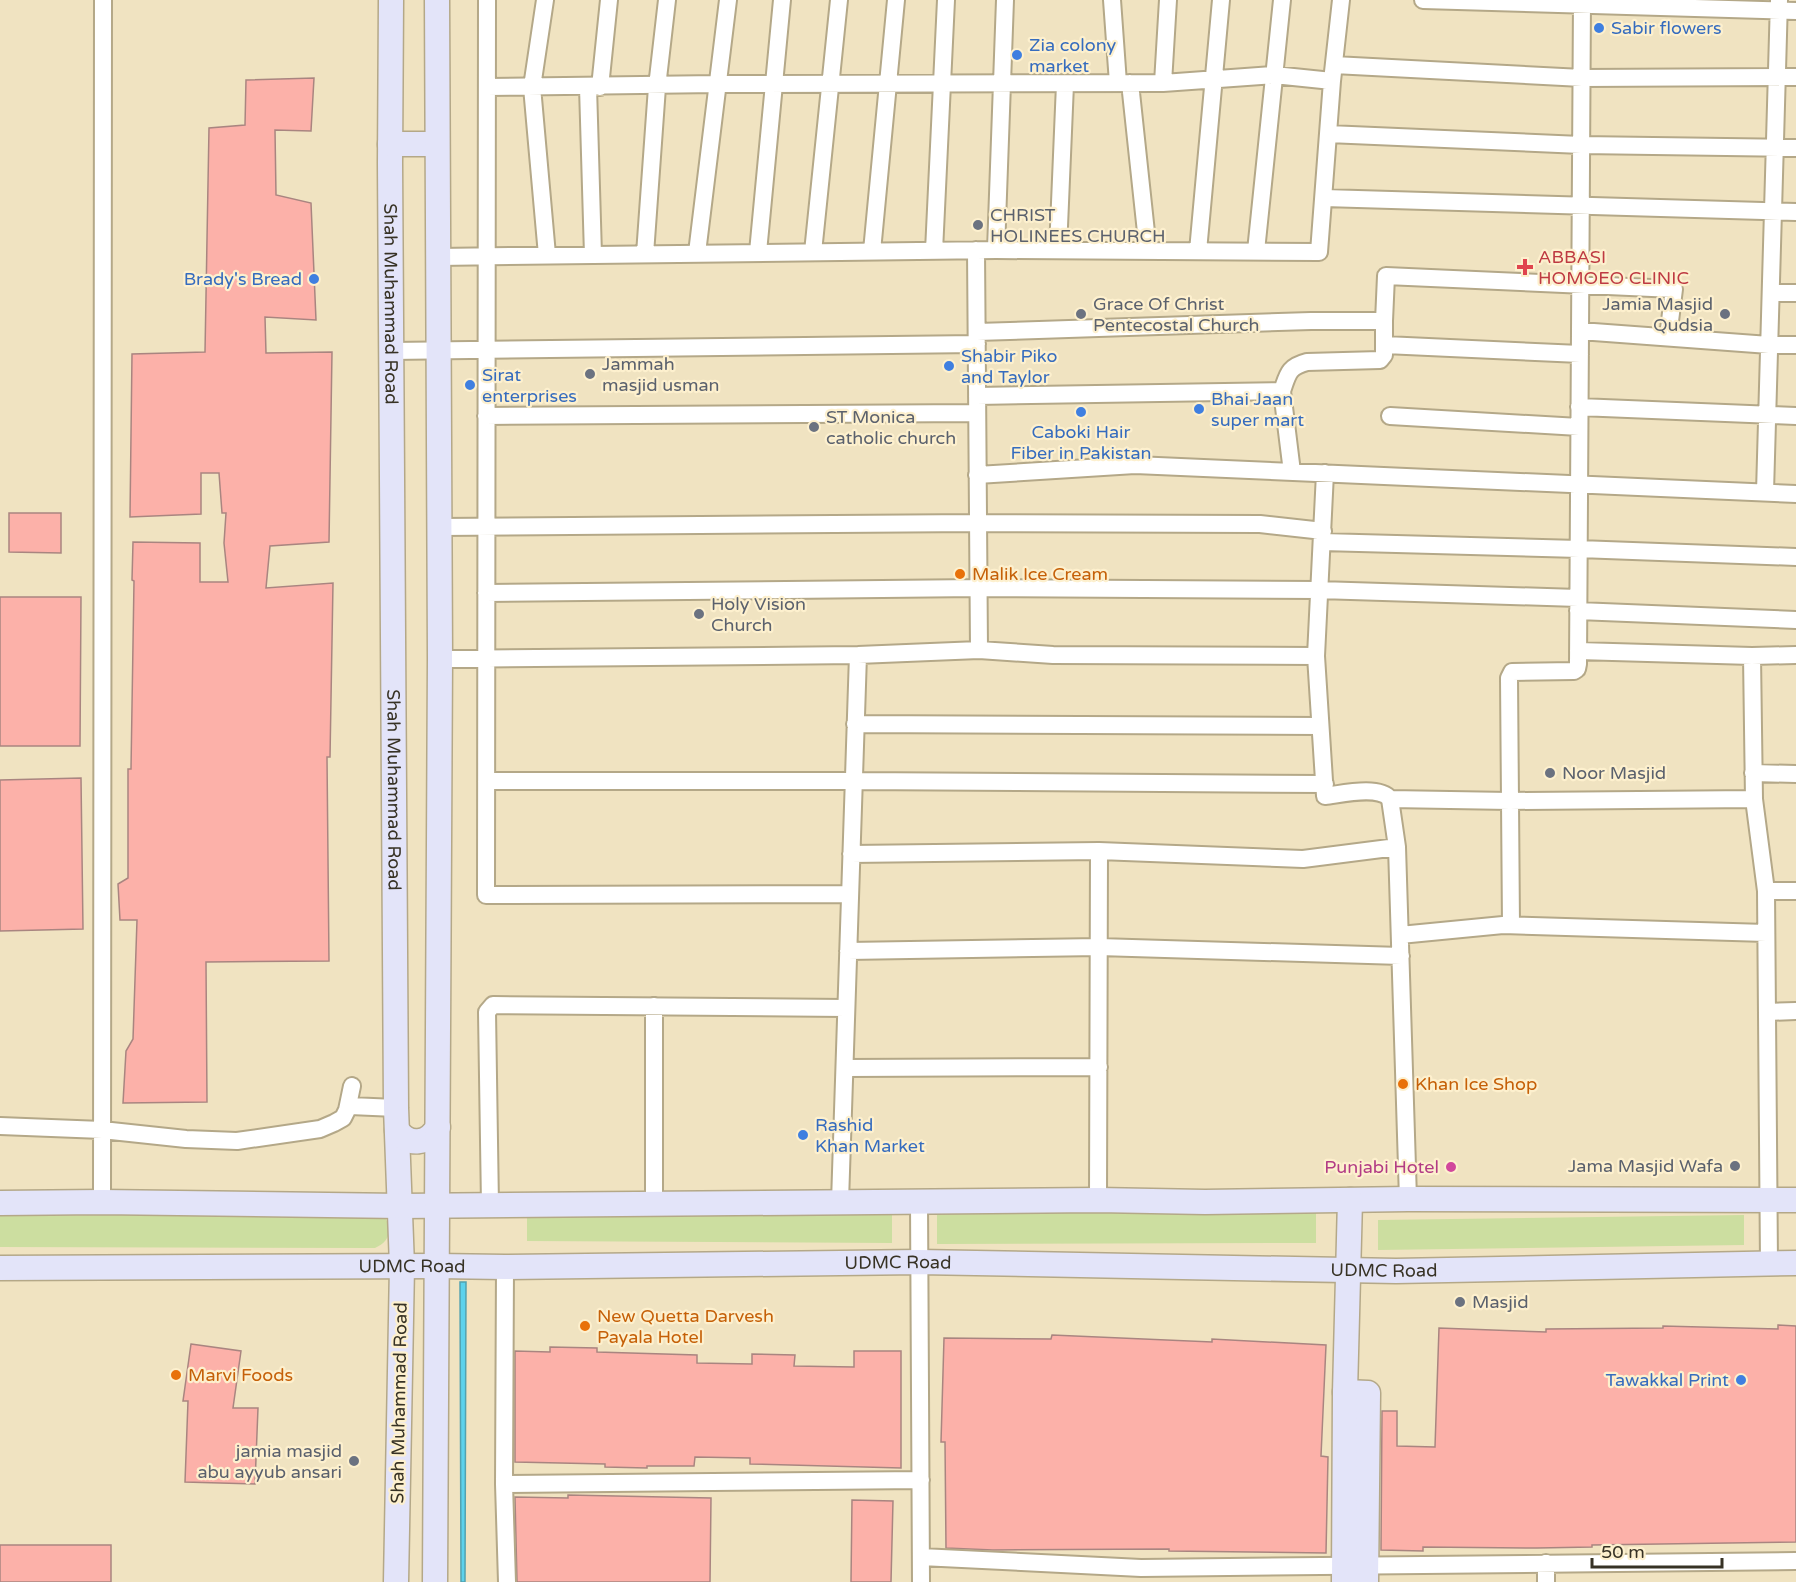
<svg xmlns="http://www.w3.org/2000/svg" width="1796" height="1582" viewBox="0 0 1796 1582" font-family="'Varela Round',sans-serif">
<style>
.green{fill:#ccdea0}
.water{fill:#5dd2ec;stroke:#52a2b0;stroke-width:1.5}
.building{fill:#fcb1a9;stroke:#a98580;stroke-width:1.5}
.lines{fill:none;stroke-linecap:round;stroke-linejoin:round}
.street-casing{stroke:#b4a888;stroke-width:20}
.secondary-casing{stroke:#b4a888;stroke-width:27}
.street{stroke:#fff;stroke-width:16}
.secondary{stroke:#e3e4f9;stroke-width:24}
.shop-dot{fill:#3f7fe0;stroke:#fdf0ce;stroke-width:2}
.worship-dot{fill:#6b7280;stroke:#fdf0ce;stroke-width:2}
.health-dot{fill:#e0444e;stroke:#fdf0ce;stroke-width:2}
.food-dot{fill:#e8710a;stroke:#fdf0ce;stroke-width:2}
.hotel-dot{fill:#d1479c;stroke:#fdf0ce;stroke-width:2}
.labels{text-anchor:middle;stroke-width:4.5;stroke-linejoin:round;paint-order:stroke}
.shop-label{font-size:18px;fill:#366cbe;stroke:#fdf0ce;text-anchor:start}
.worship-label{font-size:18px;fill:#5b616d;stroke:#fdf0ce;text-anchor:start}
.health-label{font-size:18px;fill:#be3a42;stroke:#fdf0ce;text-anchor:start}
.street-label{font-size:18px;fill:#373225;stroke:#fdf0ce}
.food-label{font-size:18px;fill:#c56008;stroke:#fdf0ce;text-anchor:start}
.hotel-label{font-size:18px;fill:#b23c85;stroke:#fdf0ce;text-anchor:end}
</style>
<rect width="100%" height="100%" fill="#f0e3c1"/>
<path class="green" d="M 1316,1209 L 1316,1243 L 937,1244 L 937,1210 Z
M 527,1211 L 892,1214 L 892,1243 L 527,1241 Z
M 380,1213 C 394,1224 392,1241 375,1248 L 0,1247 L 0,1216 Z
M 1744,1215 L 1744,1245 L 1378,1250 L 1378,1220 Z"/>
<path class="water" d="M 460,1282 L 466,1282 L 465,1582 L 461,1582 Z"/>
<path class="building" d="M 314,78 L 311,131 L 275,130 L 276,195 L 311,203 L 316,320 L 265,317 L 266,353 L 332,352 L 329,542 L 270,546 L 266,588 L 333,583 L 330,757 L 327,757 L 329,961 L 206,962 L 207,1102 L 123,1103 L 126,1051 L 133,1039 L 137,920 L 120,920 L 118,884 L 128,878 L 128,769 L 131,769 L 134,581 L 132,580 L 133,542 L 200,543 L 200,582 L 228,582 L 224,543 L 226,513 L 222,513 L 219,473 L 201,473 L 201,514 L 130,517 L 132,354 L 205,352 L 209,128 L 245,125 L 246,80 Z
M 9,513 L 61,513 L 61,553 L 9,552 Z
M 0,597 L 81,597 L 80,746 L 0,746 Z
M 81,778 L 83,929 L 0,931 L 0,780 Z
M 1778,1325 L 1796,1326 L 1796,1542 L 1592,1545 L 1592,1547 L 1537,1548 L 1423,1547 L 1423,1551 L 1381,1550 L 1382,1411 L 1397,1411 L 1397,1446 L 1435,1447 L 1439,1328 L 1546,1332 L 1546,1329 L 1663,1328 L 1663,1326 L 1778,1329 Z
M 1052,1335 L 1212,1342 L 1212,1339 L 1326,1345 L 1321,1456 L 1328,1457 L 1326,1553 L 1169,1551 L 1169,1549 L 993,1550 L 946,1548 L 945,1442 L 941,1442 L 944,1338 L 1051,1339 Z
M 191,1344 L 241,1351 L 233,1408 L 258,1408 L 255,1484 L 185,1482 L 188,1401 L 183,1401 Z
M 550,1347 L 597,1348 L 597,1352 L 697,1355 L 697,1363 L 752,1364 L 752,1354 L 795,1355 L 794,1366 L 854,1367 L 854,1351 L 901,1351 L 901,1468 L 750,1464 L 750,1458 L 695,1457 L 694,1466 L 647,1466 L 647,1468 L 605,1467 L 605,1464 L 515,1462 L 515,1351 L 550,1352 Z
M 568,1495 L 711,1498 L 710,1582 L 517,1582 L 515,1497 L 568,1498 Z
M 852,1500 L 893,1501 L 891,1582 L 851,1582 Z
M 0,1545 L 111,1545 L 111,1582 L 0,1582 Z"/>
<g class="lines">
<g class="street-casing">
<path id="street" d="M 487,0 L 486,895 L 850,894
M 545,0 L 532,87 L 547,255
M 1112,0 L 1118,83
M 1423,0 L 1796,11
M 1334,65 L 1582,78 L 1796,77
M 1130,83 L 1148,251
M 1163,83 L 1168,0
M 487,87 L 717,84 L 1163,83 L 1274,75 L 1332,81
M 588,87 L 593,255
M 600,87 L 609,0
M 1328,134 L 1581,145 L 1796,148
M 1324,198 L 1796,212
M 976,250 L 979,650
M 996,250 L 1005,0
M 1058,250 L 1065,84
M 872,251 L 896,0
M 934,251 L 946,0
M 1198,251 L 1221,0
M 1256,251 L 1282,0
M 758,252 L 782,0
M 813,252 L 839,0
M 697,253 L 728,0
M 645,254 L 657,87 L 667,0
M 438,257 L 996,250 L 1319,252 L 1332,81 L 1341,0
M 1771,293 L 1796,293
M 1384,321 L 1386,276 L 1674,289 L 1668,337
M 1580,331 L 1769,345 L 1796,345
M 977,332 L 1311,321 L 1384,321 L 1384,355 L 1380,360 L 1307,362 C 1288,367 1288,374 1282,391
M 1385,345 L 1580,354
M 391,351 L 977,344
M 977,396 L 1282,391 L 1292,472
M 1579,407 L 1796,416
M 486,416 L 977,413
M 1390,416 L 1579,427
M 1325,473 L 1316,656 L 1325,796 C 1342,794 1379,785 1390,799 L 1397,847 L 1408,1199
M 977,475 L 1135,465 L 1796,494
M 1765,492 L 1779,0
M 439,527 L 978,523 L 1260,524 L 1323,531
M 1322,542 L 1579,549 L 1796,557
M 486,593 L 978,588 L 1319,590 L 1578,598
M 1578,611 L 1796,620
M 1578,651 L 1752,656 L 1796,655
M 1752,656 L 1754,799 L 1766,891 L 1769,1263
M 440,659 L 858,655 L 979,650 L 1053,655 L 1316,656
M 855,724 L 1320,726
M 1753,773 L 1796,774
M 486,781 L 854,781 L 1325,784
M 1390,799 L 1510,801 L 1754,799
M 851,854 L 1099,851 L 1303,859 L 1397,847
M 1766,891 L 1796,891
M 1511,925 L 1509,678 L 1512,672 L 1574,671 L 1577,669 L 1578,664 L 1582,0
M 1400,935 L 1503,925 L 1766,933
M 848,951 L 1099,947 L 1401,956
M 654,1006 L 654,1204
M 1767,1012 L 1796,1011
M 845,1068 L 1099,1067
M 350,1106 L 396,1108
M 0,1126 L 102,1130 L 186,1139 L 237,1141 L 320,1129 L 334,1123 L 343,1118 L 347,1110 L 352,1086
M 1098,1200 L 1099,851
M 919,1201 L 921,1582
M 102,1202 L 103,0
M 840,1202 L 858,655
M 490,1205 L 487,1012 L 493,1005 L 846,1008
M 505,1267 L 504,1484 L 507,1582
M 504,1484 L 921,1480
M 921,1557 L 1141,1568 L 1796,1561
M 1546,1582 L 1546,1563"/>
</g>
<g class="secondary-casing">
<g id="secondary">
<path id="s1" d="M 391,0 L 390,163 L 396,1108 L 402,1266 L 396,1582"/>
<path d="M 390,144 L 437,144"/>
<path d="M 397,1130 C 409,1147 428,1144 438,1127"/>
<path d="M 0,1203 L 102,1202 L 401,1206 L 1098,1200 L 1205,1202 L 1408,1199 L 1796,1200"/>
<path id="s2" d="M 0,1268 L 437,1266 L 505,1267 L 919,1262 L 1396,1271 L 1796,1263"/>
<path d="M 1345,1392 L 1368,1393 L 1366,1582"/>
<path d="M 435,1582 L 440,659 L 437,0"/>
<path d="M 1344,1582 L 1345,1392 L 1350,1200"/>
</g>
</g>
<use href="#street" class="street"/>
<use href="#secondary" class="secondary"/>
</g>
<g class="shop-dot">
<circle cx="1599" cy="28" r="6"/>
<circle cx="1017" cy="55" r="6"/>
<circle cx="314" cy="279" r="6"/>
<circle cx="949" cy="366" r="6"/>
<circle cx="470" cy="385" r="6"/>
<circle cx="1199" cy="409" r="6"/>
<circle cx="1081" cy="412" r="6"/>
<circle cx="803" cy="1135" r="6"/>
<circle cx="1741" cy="1380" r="6"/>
</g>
<g class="worship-dot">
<circle cx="978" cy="225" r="6"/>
<circle cx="1081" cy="314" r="6"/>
<circle cx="1725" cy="314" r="6"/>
<circle cx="590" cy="374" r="6"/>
<circle cx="814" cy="427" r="6"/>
<circle cx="699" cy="614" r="6"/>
<circle cx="1550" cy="773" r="6"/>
<circle cx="1735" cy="1166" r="6"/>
<circle cx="1460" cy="1302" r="6"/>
<circle cx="354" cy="1461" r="6"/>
</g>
<path class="health-dot" d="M1522 258h6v6h6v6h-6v6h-6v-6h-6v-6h6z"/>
<g class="food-dot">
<circle cx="960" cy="574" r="6"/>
<circle cx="1403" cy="1084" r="6"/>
<circle cx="585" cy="1326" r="6"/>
<circle cx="176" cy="1375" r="6"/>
</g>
<circle class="hotel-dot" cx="1451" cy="1167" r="6"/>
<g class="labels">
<g class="shop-label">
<text x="1611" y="34">Sabir flowers</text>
<text x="1029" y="51">Zia colony<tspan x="1029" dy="21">market</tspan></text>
<text x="302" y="285" text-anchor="end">Brady's Bread</text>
<text x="961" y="362">Shabir Piko<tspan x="961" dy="21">and Taylor</tspan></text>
<text x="482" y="381">Sirat<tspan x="482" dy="21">enterprises</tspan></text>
<text x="1211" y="405">Bhai Jaan<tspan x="1211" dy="21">super mart</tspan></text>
<text x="1081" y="438" text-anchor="middle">Caboki Hair<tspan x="1081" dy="21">Fiber in Pakistan</tspan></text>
<text x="815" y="1131">Rashid<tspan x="815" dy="21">Khan Market</tspan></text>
<text x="1729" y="1386" text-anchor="end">Tawakkal Print</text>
</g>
<g class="worship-label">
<text x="990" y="221">CHRIST<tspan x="990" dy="21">HOLINEES CHURCH</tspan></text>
<text x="1093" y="310">Grace Of Christ<tspan x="1093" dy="21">Pentecostal Church</tspan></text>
<text x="1713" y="310" text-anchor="end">Jamia Masjid<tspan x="1713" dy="21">Qudsia</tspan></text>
<text x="602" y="370">Jammah<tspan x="602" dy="21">masjid usman</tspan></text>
<text x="826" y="423">ST Monica<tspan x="826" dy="21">catholic church</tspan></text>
<text x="711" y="610">Holy Vision<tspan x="711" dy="21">Church</tspan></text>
<text x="1562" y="779">Noor Masjid</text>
<text x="1723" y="1172" text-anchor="end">Jama Masjid Wafa</text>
<text x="1472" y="1308">Masjid</text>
<text x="342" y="1457" text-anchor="end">jamia masjid<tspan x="342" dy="21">abu ayyub ansari</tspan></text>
</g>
<g class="health-label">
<text x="1538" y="263">ABBASI<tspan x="1538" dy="21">HOMOEO CLINIC</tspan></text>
</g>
<g class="street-label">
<text dy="6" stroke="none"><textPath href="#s1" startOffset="304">Shah Muhammad Road</textPath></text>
<text dy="6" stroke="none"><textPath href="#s1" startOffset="790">Shah Muhammad Road</textPath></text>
<text dy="6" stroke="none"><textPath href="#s2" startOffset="898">UDMC Road</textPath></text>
<text dy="6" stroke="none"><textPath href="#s2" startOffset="412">UDMC Road</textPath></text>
<text dy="6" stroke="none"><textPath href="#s2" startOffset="1384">UDMC Road</textPath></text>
<text transform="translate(399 1403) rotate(-89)" y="6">Shah Muhammad Road</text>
</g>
<g class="food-label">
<text x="972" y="580">Malik Ice Cream</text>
<text x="1415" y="1090">Khan Ice Shop</text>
<text x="597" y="1322">New Quetta Darvesh<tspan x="597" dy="21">Payala Hotel</tspan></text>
<text x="188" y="1381">Marvi Foods</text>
</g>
<g class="hotel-label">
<text x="1439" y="1173">Punjabi Hotel</text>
</g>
</g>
<path d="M1592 1558v9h130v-9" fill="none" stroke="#373225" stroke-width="3"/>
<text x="1601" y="1558" font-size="18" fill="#373225" stroke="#fdf0ce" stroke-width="4.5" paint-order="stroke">50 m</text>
</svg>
